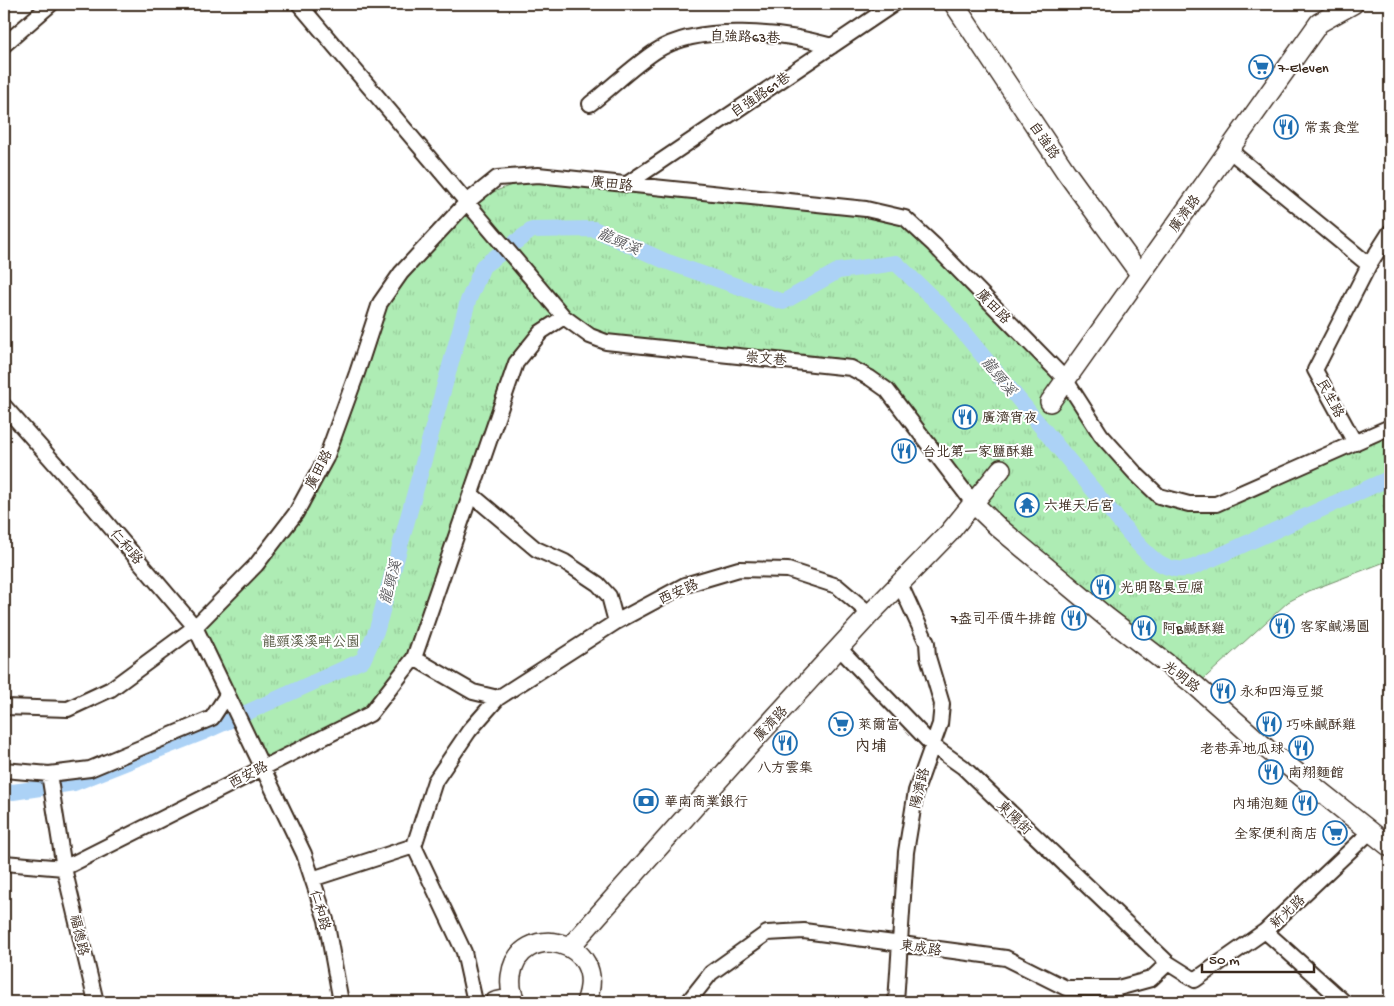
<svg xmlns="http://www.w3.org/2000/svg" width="1394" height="1006" viewBox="0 0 1394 1006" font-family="'Gochi Hand','LXGW WenKai TC',sans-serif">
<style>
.park{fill:url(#park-tufts);stroke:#748b69}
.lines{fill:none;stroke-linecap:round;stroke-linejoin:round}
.canal{stroke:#acd2f6;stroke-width:16}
.street-casing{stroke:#3b2a1e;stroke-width:18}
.secondary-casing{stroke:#3b2a1e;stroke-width:22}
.street{stroke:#fff;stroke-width:14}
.secondary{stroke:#fff;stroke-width:19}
.labels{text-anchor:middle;stroke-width:4;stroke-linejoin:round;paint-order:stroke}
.street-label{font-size:14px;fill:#3b2a1e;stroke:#fff}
.poi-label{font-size:14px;fill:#3b2a1e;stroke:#fff;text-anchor:start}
.park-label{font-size:14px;fill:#585a44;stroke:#fff}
.water-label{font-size:15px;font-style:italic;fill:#5d5c5f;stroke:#fff}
.quarter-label{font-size:16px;fill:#3b2a1e;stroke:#fff}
</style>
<defs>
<pattern id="park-tufts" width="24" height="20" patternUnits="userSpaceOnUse" patternTransform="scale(1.25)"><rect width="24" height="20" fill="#aeecb4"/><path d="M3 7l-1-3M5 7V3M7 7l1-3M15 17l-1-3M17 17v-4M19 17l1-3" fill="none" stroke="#97cb9a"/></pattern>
</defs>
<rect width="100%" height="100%" fill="#fff"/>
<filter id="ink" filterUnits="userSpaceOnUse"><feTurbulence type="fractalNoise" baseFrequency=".02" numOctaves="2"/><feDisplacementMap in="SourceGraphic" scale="10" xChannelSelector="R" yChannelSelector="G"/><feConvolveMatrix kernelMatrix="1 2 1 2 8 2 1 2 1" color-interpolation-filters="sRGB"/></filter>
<g filter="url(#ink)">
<path class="park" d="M 538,175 L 905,218 L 1065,379 L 1101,435 L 1159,496 L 1217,504 L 1390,427 L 1390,560 L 1309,591 L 1288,602 L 1196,686 L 973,509 L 887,390 L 851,369 L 606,342 L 564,317 L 516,363 L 414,658 L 370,714 L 261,767 L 195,627 L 256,565 L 326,458 L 380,303 L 467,202 Z"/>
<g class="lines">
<path class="canal" d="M 4,790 L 13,792 L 74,783 L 206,731 L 363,660 L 377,629 L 468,301 L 483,266 L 532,230 L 594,229 L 665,261 L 783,302 L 838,271 L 896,263 L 945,310 L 1123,526 C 1139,545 1158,573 1186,569 C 1195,568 1204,562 1212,559 L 1390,478"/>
<g class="street-casing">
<path id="street" d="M 299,4 L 564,317 L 590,336 L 606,342 L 851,368 L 870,378 L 887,390 L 974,504
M 4,45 L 51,4
M 590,104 C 612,87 633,66 656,51 C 699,23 784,32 832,46
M 1230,151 L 1369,265
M 627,184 L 894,4
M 4,406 L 89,502 L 195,627 L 304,854 L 326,920 L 341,1002
M 1355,443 L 1315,370 L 1369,265 L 1390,232
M 471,494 L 536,549 L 565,562 L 598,584 L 609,596 L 616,622
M 840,649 L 932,745 L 963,767 L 1168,963 L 1195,980 L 1265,931 L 1371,831
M 414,658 L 473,692 L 498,698
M 4,707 L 68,709 L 111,689 L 195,627 L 256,565 L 296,513 L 326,458 L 357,373 L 380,303 L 401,273 L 467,202 L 497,178 L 538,175 L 866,209 L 905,218 L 934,245 L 1065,379 L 1101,435 L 1135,473 L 1159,496 L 1189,504 L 1216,504 L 1390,427
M 4,770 L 49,774 L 90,769 L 212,718 L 227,695
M 50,780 L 64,868 L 96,1002
M 4,863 L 64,868 L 370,714 L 414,658 L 516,363 L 541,332 L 564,317
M 312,879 L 414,846
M 1265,931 L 1344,1002
M 475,1002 L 464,952 L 414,846 L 435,781 L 469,731 L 498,698 L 616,622 L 685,585 L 739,569 L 788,570 L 837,586 L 870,614
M 688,1002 L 711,973 L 767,933 L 804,931 L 1006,958 L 1066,988 L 1118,988 L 1151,979 L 1168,963
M 896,1002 L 906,852 L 916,791 L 940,724 L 942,704 L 928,657 L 927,643 L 900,584"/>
</g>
<g class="secondary-casing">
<path id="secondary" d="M 954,4 L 1066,172 L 1140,274
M 1050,402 L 1319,23 L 1353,4
M 974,504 L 998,527 L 1105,616 L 1196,686 L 1267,749 L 1390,847
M 570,947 L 746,749 L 870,614 L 949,533 L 1001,469
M 495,1002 L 513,998
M 516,1002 C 511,994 510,985 511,976 C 518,919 611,939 586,1002"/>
</g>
<use href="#street" class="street"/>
<use href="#secondary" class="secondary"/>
</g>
</g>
<defs>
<g id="supermarket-ring" transform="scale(1.25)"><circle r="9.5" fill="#fff" stroke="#1f6fb2" stroke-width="1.5"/><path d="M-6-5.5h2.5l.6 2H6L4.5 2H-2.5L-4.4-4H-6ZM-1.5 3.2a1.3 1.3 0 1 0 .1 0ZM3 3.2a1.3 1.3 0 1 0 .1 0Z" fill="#1f6fb2"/></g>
<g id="restaurant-ring" transform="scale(1.25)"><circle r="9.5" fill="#fff" stroke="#1f6fb2" stroke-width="1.5"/><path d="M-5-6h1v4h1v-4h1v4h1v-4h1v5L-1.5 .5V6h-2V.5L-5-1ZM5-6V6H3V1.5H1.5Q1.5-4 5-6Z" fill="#1f6fb2"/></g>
<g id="temple-ring" transform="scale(1.25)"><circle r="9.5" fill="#fff" stroke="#1f6fb2" stroke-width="1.5"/><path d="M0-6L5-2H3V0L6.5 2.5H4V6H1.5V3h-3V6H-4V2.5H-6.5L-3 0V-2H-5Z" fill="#1f6fb2"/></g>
<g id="bank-ring" transform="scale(1.25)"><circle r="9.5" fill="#fff" stroke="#1f6fb2" stroke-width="1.5"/><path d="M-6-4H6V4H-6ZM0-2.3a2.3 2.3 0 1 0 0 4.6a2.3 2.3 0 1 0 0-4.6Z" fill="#1f6fb2"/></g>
</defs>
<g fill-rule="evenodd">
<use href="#supermarket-ring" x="1261" y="67"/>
<use href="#restaurant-ring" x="1286" y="127"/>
<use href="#restaurant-ring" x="965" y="417"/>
<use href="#restaurant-ring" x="904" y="451"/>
<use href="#temple-ring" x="1027" y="505"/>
<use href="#restaurant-ring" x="1103" y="587"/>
<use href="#restaurant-ring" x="1074" y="618"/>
<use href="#restaurant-ring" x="1282" y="626"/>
<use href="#restaurant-ring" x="1144" y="628"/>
<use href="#restaurant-ring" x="1223" y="691"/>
<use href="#supermarket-ring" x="841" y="724"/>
<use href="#restaurant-ring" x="1269" y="724"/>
<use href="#restaurant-ring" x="785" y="743"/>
<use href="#restaurant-ring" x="1301" y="748"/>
<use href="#restaurant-ring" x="1271" y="772"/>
<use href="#bank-ring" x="646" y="801"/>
<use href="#restaurant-ring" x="1305" y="803"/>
<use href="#supermarket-ring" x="1335" y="833"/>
</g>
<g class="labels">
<g class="street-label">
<text transform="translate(745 36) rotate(2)" y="5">自強路63巷</text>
<text transform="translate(760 94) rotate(-34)" y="5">自強路61巷</text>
<text transform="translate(1045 140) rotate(56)" y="5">自強路</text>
<text transform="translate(612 183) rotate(6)" y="5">廣田路</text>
<text transform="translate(1184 213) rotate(-54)" y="5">廣濟路</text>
<text transform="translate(994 306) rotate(46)" y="5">廣田路</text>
<text transform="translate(766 358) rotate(5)" y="5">崇文巷</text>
<text transform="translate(1331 398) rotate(61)" y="5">民生路</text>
<text transform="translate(318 469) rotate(-63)" y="5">廣田路</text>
<text transform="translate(127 546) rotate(50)" y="5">仁和路</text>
<text transform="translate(678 591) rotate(-24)" y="5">西安路</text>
<text transform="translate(1182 676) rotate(38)" y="5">光明路</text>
<text transform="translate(770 723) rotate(-47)" y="5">廣濟路</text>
<text transform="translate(248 774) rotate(-27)" y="5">西安路</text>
<text transform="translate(919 788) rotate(-76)" y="5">陽濟路</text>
<text transform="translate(1015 817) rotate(44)" y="5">東陽街</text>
<text transform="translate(321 910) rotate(74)" y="5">仁和路</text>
<text transform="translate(1287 911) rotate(-43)" y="5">新光路</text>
<text transform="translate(80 935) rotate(77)" y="5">福德路</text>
<text transform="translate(921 947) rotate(8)" y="5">東成路</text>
</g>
<g class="poi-label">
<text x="1278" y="72">7-Eleven</text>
<text x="1304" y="132">常素食堂</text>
<text x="982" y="422">廣濟宵夜</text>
<text x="922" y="456">台北第一家鹽酥雞</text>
<text x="1044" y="510">六堆天后宮</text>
<text x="1120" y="592">光明路臭豆腐</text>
<text x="1056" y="623" text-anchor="end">7盎司平價牛排館</text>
<text x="1300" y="631">客家鹹湯圓</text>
<text x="1162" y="633">阿B鹹酥雞</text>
<text x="1240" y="696">永和四海豆漿</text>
<text x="858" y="729">萊爾富</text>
<text x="1286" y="729">巧味鹹酥雞</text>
<text x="1284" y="753" text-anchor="end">老巷弄地瓜球</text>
<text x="785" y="772" text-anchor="middle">八方雲集</text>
<text x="1288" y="777">南翔麵館</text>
<text x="664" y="806">華南商業銀行</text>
<text x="1288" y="808" text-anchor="end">內埔泡麵</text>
<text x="1318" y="838" text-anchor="end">全家便利商店</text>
</g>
<g class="park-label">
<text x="311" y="646">龍頸溪溪畔公園</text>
</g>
<g class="water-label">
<text transform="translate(619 241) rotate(24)" y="5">龍頸溪</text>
<text transform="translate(999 376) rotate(51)" y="5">龍頸溪</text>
<text transform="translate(390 582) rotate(-75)" y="5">龍頸溪</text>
</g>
<g class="quarter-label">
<text x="871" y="751">內埔</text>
</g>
</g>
<rect width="1394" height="1006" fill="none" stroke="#fff" stroke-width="20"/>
<rect x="10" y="10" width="1374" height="986" fill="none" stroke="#3b2a1e" stroke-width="2" filter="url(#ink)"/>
<path d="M1202 964v8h112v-8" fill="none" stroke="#3b2a1e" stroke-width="2.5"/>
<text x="1209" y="964" font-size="15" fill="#3b2a1e" stroke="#ffffff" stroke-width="4" paint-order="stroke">50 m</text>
</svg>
